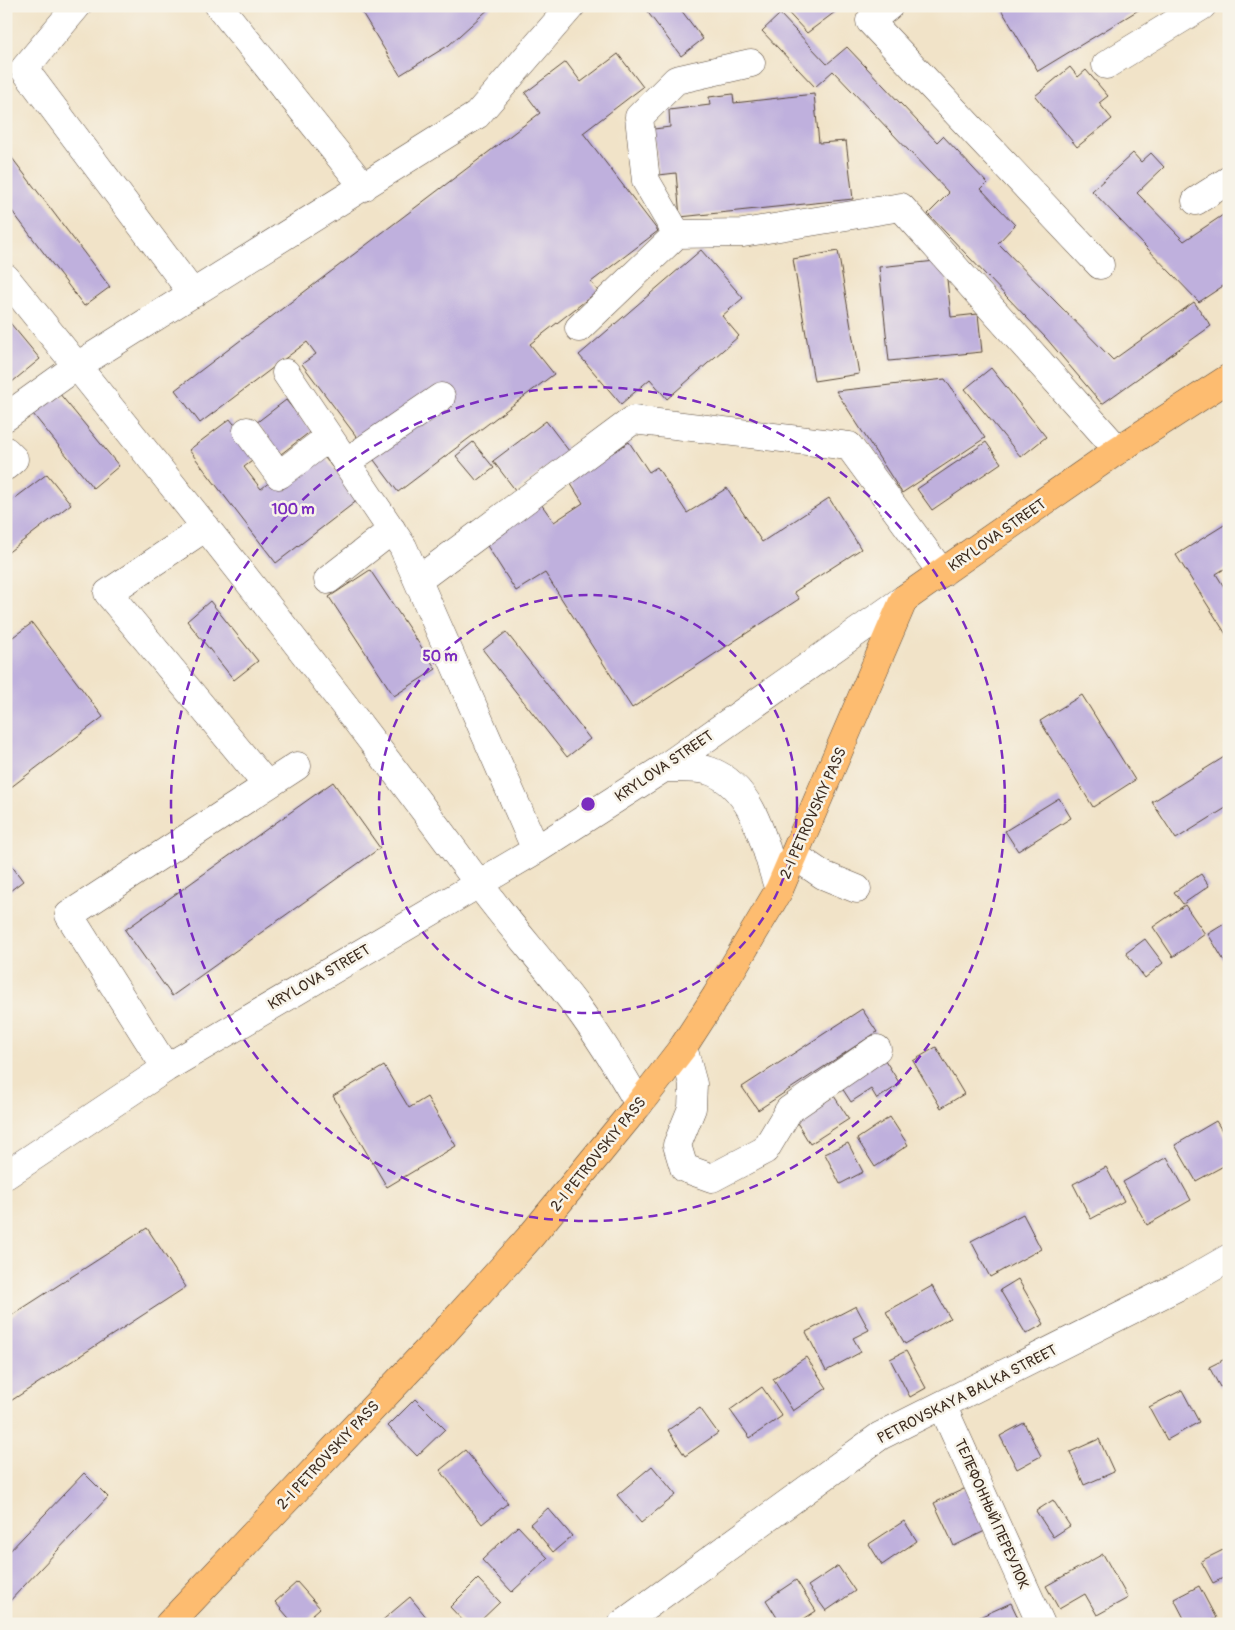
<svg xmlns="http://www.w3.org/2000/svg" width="1235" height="1630" viewBox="0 0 1235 1630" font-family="Pangolin,sans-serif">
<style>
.building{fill:#bfb0dd}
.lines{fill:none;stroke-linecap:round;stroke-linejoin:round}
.minor-casing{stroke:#564638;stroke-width:29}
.major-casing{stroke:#564638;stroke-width:29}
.minor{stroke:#fff;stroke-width:28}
.major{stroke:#fdbc70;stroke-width:28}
.ring{fill:none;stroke:#7b2cbf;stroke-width:2.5;stroke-dasharray:9 6}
.labels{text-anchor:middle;stroke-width:5;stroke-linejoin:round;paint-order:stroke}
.street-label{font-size:15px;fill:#3b2a1e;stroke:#f7f3e8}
.centre{fill:#7b2cbf;stroke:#f7f3e8;stroke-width:2.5}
.ring-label{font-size:15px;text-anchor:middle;font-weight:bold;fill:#7b2cbf;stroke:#f7f3e8;stroke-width:5;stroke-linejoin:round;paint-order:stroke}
</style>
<rect width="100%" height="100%" fill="#f7f3e8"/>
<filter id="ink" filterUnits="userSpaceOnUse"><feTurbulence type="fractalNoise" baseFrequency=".02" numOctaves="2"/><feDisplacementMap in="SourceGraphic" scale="10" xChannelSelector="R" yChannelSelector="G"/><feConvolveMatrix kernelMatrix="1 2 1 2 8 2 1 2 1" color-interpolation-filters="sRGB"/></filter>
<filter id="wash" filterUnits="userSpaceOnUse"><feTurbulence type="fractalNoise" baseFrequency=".0096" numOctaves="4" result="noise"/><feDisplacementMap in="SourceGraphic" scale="20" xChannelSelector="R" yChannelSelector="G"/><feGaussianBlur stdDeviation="1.12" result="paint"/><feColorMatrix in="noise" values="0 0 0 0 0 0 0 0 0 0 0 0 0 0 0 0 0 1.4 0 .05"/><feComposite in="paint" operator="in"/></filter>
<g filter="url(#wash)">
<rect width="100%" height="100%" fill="#f1e3c8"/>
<g id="blocks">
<path class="building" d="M 358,6 L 492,6 L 449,45 L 400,75 Z
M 643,6 L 678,6 L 703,39 L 681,56 Z
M 782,6 L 843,6 L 807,33 Z
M 999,6 L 1145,6 L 1038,71 Z
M 780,14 L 827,64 L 847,47 L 937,142 L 943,136 L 987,183 L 981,189 L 1015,225 L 998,243 L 1113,360 L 1194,302 L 1211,326 L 1102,404 L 1046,338 L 928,214 L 949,193 L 833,71 L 815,87 L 762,31 Z
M 618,54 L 643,87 L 583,133 L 658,231 L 591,282 L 598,291 L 530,344 L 554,374 L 398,492 L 302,364 L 316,354 L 307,342 L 200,423 L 175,390 L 540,113 L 525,93 L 566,62 L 581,82 Z
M 1070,67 L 1078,77 L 1086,70 L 1108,96 L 1099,103 L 1112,119 L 1077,147 L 1035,96 Z
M 733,94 L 734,103 L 814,94 L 819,143 L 846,141 L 853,199 L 680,217 L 676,173 L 659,175 L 654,129 L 670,127 L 669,110 L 710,105 L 709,97 Z
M 6,150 L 110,287 L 84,306 L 6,203 Z
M 1133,153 L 1141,162 L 1151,153 L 1164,167 L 1137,193 L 1184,241 L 1229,211 L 1229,282 L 1199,302 L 1092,191 Z
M 701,250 L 743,298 L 722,316 L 739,336 L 667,399 L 650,379 L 621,404 L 579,355 Z
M 838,251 L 859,374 L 814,381 L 793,259 Z
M 945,260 L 951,317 L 978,314 L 982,352 L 889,361 L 879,267 Z
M 6,318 L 40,359 L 6,387 Z
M 991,368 L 1046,437 L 1021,457 L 965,389 Z
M 945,379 L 985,438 L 902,493 L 836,391 Z
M 59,393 L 119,466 L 93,488 L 33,414 Z
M 286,400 L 311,431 L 281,454 L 256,423 Z
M 230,419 L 259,456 L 244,467 L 261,489 L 271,481 L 277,489 L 322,454 L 358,500 L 276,563 L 189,450 Z
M 546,421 L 569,451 L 516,491 L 493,461 Z
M 473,442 L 494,468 L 477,481 L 456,456 Z
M 629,442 L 649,472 L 657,467 L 687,513 L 727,488 L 762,542 L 829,498 L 861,549 L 794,592 L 799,599 L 632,708 L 545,573 L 516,591 L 484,541 L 541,504 L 554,522 L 583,503 L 569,481 Z
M 986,442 L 1001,463 L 932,510 L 917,489 Z
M 47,474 L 71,504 L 6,554 L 6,505 Z
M 1229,522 L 1229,566 L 1216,574 L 1229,595 L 1229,639 L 1176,555 Z
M 370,570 L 436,669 L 394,696 L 329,597 Z
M 210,601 L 258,661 L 234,680 L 187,621 Z
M 32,623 L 103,717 L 6,791 L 6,642 Z
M 506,632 L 590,739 L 567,757 L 483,650 Z
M 1082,695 L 1135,780 L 1093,807 L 1040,721 Z
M 1229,754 L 1229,806 L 1176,839 L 1152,802 Z
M 333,782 L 380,848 L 172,996 L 125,930 Z
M 1059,798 L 1071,818 L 1018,851 L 1005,831 Z
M 6,858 L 23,881 L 6,894 Z
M 1201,874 L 1209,886 L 1183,904 L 1174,892 Z
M 1185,905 L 1205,934 L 1173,957 L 1153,927 Z
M 1229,921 L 1229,969 L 1208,934 Z
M 1145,939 L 1163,963 L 1145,978 L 1126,953 Z
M 862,1009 L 877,1032 L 758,1110 L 742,1087 Z
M 936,1047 L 964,1094 L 941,1108 L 913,1061 Z
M 883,1057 L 900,1084 L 877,1099 L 871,1089 L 851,1102 L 840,1085 Z
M 384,1066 L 409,1108 L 427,1097 L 456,1146 L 387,1187 L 333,1096 Z
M 834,1096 L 849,1119 L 810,1144 L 796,1121 Z
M 890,1117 L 908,1145 L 875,1167 L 857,1139 Z
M 1216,1121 L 1229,1142 L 1229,1163 L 1196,1181 L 1175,1145 Z
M 848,1143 L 863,1172 L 840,1184 L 825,1154 Z
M 1167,1157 L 1191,1200 L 1147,1225 L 1123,1182 Z
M 1106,1167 L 1124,1201 L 1091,1219 L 1073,1184 Z
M 1023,1214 L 1041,1249 L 990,1277 L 971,1241 Z
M 147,1228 L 186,1287 L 6,1404 L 6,1319 Z
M 1018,1279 L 1044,1324 L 1026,1334 L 1000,1290 Z
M 932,1286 L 950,1318 L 905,1344 L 886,1312 Z
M 856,1306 L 869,1330 L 853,1338 L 861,1352 L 826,1371 L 806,1332 Z
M 906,1351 L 926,1388 L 910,1397 L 890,1359 Z
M 806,1357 L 827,1388 L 793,1411 L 773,1379 Z
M 1229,1357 L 1229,1382 L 1220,1387 L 1209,1367 Z
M 762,1387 L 782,1416 L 750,1438 L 730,1410 Z
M 1182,1390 L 1199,1422 L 1167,1440 L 1149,1407 Z
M 415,1399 L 445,1429 L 417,1456 L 388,1426 Z
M 700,1408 L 718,1433 L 685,1456 L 668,1430 Z
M 1024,1423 L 1041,1456 L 1017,1469 L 1000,1436 Z
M 1099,1439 L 1114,1472 L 1084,1485 L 1070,1452 Z
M 465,1450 L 508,1503 L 482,1524 L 440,1470 Z
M 652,1466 L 676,1495 L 641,1523 L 617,1495 Z
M 84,1473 L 108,1497 L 6,1605 L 6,1555 Z
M 966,1488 L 985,1531 L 954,1546 L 934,1503 Z
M 1053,1500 L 1070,1526 L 1053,1537 L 1036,1511 Z
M 548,1508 L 572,1536 L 553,1552 L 530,1524 Z
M 904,1521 L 917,1541 L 882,1565 L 869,1544 Z
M 518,1526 L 548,1558 L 512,1592 L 482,1560 Z
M 1229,1547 L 1229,1579 L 1227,1576 L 1213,1583 L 1201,1561 Z
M 1103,1554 L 1128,1598 L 1097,1615 L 1085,1594 L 1059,1609 L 1046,1586 Z
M 838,1566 L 855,1591 L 826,1611 L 808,1586 Z
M 478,1579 L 500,1602 L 477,1624 L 466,1624 L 450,1607 Z
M 796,1580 L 816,1611 L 796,1624 L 781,1624 L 766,1600 Z
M 297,1582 L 320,1608 L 302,1624 L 294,1624 L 275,1602 Z
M 1199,1586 L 1216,1618 L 1205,1624 L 1187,1624 L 1174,1599 Z
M 410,1597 L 432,1624 L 378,1624 Z
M 1011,1603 L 1021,1624 L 964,1624 Z"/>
</g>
</g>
<g filter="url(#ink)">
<use href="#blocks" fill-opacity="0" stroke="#564638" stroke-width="1"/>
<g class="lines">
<g class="minor-casing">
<path id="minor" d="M 77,6 L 24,69 L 193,294
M 219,6 L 364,187
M 889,6 L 870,21 L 1100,265
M 1106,65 L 1202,6
M 1196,201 L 1229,180
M 677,234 L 646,181 L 639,117 L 676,80 L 751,63
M 6,278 C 166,476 325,675 476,880 C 508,924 545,964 577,1007 C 600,1038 620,1071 639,1104
M 579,328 L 677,234 L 743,233 L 901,207 L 1118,450
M 286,373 L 403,547 L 536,850
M 6,417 L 77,366 L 477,115 L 571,6
M 247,431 L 279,475 L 329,437
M 6,451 L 14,459 L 6,466
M 346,462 L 441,397
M 206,527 L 108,593 L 267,785
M 328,580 L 392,530
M 418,580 L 633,420 L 849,446 L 942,573
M 664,768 C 677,769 697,767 710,771 C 756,788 765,849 779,890
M 795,856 L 823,875 L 857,889
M 683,1047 L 693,1084 L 692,1108 L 677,1145 L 684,1168 L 712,1178 L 765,1150 L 789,1110 L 877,1049
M 166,1068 L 69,915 L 297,766
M 6,1175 L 166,1068 L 536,850 L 664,768 L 904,599
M 942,1405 L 1041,1624
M 622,1624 L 880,1436 L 1189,1281 L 1229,1258"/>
</g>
<g class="major-casing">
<path id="major" d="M 169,1624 L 440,1337 L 531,1236 L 639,1104 L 683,1047 L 716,996 L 779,890 L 904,599 L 1118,450 L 1229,378"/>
</g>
<use href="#minor" class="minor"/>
<use href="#major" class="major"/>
</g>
</g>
<g class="ring">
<circle cx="588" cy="804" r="209"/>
<circle cx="588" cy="804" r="417"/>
</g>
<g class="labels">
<g class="street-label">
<text transform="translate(997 535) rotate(-35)" y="5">KRYLOVA STREET</text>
<text transform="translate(664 766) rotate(-34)" y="5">KRYLOVA STREET</text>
<text transform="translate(813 813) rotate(-66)" y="5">2-I PETROVSKIY PASS</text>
<text transform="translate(319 977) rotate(-30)" y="5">KRYLOVA STREET</text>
<text transform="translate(598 1154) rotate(-51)" y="5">2-I PETROVSKIY PASS</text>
<text transform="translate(967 1394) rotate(-27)" y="5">PETROVSKAYA BALKA STREET</text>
<text transform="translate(328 1455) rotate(-47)" y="5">2-I PETROVSKIY PASS</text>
<text transform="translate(992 1514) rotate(66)" y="5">ТЕЛЕФОННЫЙ ПЕРЕУЛОК</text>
</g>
</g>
<circle cx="588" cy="804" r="8" class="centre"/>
<g class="ring-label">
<text x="293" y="514">100 m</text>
<text x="440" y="661">50 m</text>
</g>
<rect width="1235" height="1630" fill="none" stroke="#f7f3e8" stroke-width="25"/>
</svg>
